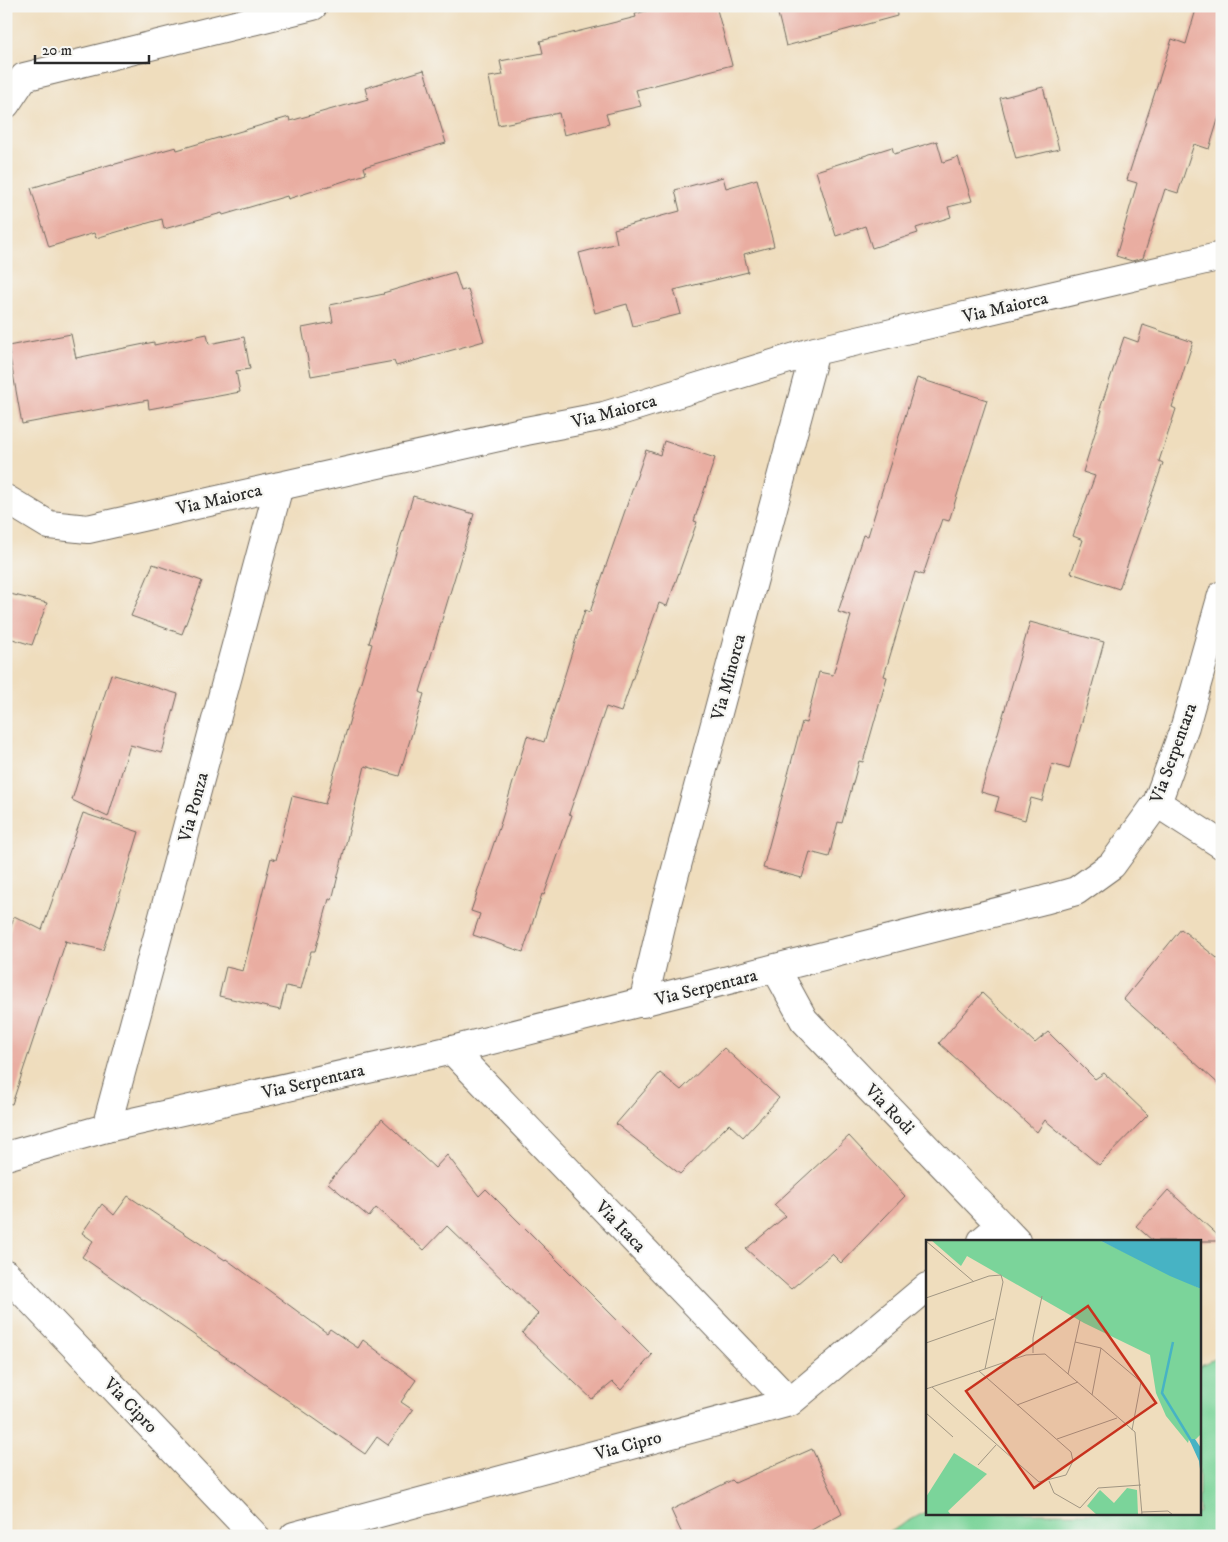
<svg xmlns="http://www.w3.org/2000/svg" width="1228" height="1542" viewBox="0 0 1228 1542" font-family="'IM FELL DW Pica',serif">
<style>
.green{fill:#7bd49a;stroke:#538062}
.building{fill:#e9ada1}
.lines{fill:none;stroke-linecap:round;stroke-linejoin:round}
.minor-casing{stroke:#70695e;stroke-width:30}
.tertiary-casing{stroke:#70695e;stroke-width:30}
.minor{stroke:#fff;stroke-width:28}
.tertiary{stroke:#fff;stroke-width:28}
.labels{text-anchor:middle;stroke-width:4.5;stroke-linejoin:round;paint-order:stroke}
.street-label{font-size:18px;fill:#2b2b2b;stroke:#f6f6f2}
.inset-river{fill:none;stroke:#47b3c4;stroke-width:2.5}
.inset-road{fill:none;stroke:#a19683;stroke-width:1}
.view{fill:#c8321e;fill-opacity:0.15;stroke:#c8321e;stroke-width:2.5}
.inset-edge{fill:none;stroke:#2b2b2b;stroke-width:2.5}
</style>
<rect width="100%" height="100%" fill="#f6f6f2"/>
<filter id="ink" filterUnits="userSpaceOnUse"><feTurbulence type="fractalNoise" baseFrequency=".02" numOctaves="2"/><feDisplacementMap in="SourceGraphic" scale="10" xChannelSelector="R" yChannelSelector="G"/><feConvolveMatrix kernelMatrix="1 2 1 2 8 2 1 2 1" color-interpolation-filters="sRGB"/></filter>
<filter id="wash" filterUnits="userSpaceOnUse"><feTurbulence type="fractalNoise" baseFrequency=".0096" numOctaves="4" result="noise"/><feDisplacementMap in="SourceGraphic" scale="20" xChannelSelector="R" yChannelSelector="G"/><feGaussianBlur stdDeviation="1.12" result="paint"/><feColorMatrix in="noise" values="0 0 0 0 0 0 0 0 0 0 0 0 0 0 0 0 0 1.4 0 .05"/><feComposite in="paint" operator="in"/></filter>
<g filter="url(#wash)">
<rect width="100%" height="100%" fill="#efddbd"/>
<path class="green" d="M 1222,1355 L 1222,1536 L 882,1536 L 927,1511 L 927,1513 L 1199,1513 L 1199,1366 Z"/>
<g id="blocks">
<path class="building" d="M 664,6 L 716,6 L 732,65 L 636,90 L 641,106 L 606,114 L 609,124 L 564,135 L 559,113 L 498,125 L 489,77 L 503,75 L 500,61 L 543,53 L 540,41 L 636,17 L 635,14 Z
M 776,6 L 896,6 L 897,16 L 786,46 Z
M 1197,6 L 1222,6 L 1222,107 L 1209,149 L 1194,144 L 1178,193 L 1165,189 L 1143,258 L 1132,261 L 1116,256 L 1137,183 L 1127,180 L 1172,39 L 1186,44 Z
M 424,70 L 446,143 L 364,167 L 366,174 L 288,199 L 287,196 L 223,215 L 222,213 L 164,229 L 162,219 L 96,238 L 94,233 L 49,247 L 31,188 L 112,164 L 112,165 L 176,147 L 177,150 L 289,117 L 290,121 L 368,99 L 365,88 Z
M 1043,87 L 1059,149 L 1016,159 L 1000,98 Z
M 937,141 L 943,162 L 958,157 L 972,201 L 948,207 L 951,217 L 916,228 L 918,233 L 872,248 L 865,226 L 836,236 L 816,171 L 892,147 L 894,154 Z
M 723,177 L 726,188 L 757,179 L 774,246 L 744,254 L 748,272 L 674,290 L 681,314 L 633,326 L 627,304 L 595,313 L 579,253 L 617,243 L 614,229 L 680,211 L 675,190 Z
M 455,272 L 461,291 L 468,289 L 484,341 L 396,366 L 394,361 L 311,376 L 302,328 L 333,322 L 330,305 L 384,294 L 383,293 Z
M 1143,325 L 1193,342 L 1172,407 L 1176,409 L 1159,461 L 1163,463 L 1119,589 L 1071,573 L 1083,540 L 1073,536 L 1095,476 L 1083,472 L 1102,410 L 1100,409 L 1124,337 L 1138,342 Z
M 71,334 L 76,358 L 154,342 L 154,345 L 207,334 L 209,344 L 244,337 L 250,369 L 236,371 L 240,392 L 149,409 L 148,400 L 22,424 L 8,346 Z
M 917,378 L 987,400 L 949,521 L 942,519 L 923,575 L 915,572 L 884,676 L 887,677 L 863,762 L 859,761 L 842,823 L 838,822 L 829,857 L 810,852 L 802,878 L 763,868 L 802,722 L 806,723 L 819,672 L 833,675 L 851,616 L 838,612 L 863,535 L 868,536 Z
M 664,441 L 715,458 L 694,521 L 697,522 L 667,606 L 659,603 L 621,712 L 606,707 L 569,814 L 572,815 L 544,895 L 542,894 L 523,952 L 473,935 L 480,914 L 471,911 L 501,822 L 527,736 L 544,742 L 585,610 L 590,612 L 646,450 L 660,455 Z
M 413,496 L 474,514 L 420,692 L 424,694 L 399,776 L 365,766 L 332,900 L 329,899 L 315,951 L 311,951 L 301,989 L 286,986 L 280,1010 L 219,996 L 226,967 L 243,971 L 271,858 L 276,860 L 292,796 L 325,804 L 372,644 L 369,643 Z
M 153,564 L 202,581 L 182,634 L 131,616 Z
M 6,593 L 47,603 L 32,645 L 6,637 Z
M 1030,622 L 1104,642 L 1069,769 L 1052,764 L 1042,801 L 1031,798 L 1025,820 L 995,811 L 999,797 L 981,792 Z
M 111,674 L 178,694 L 162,753 L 130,745 L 108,817 L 72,800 Z
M 83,813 L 139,832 L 103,950 L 64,941 L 66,941 L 12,1104 L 6,1103 L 6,944 L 14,916 L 42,930 Z
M 1181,929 L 1222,962 L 1222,1087 L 1124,999 Z
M 982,993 L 1035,1043 L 1048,1032 L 1095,1079 L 1104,1073 L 1148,1115 L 1099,1165 L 1045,1120 L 1037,1132 L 939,1043 Z
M 724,1048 L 779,1098 L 743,1137 L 729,1124 L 680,1174 L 616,1124 L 660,1073 L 681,1090 Z
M 382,1119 L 435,1168 L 447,1155 L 479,1196 L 486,1189 L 652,1355 L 621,1390 L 613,1382 L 592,1399 L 522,1333 L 538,1314 L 447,1226 L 424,1250 L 376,1208 L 369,1217 L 328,1183 Z
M 849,1136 L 905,1196 L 841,1263 L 832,1254 L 791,1289 L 746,1249 L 786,1216 L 774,1205 Z
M 1168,1190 L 1222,1239 L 1222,1241 L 1153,1241 L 1136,1226 Z
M 128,1196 L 225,1260 L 226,1259 L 327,1333 L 330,1329 L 358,1348 L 363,1340 L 416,1380 L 401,1402 L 413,1410 L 388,1445 L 377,1437 L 365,1454 L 82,1257 L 93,1241 L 82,1233 L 102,1204 L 114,1215 Z
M 812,1449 L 842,1513 L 801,1536 L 683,1536 L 671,1510 L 732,1480 L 735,1483 Z"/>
</g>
</g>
<g filter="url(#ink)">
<use href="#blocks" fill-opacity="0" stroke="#70695e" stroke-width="1"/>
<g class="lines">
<g class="minor-casing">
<path id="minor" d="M 6,104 L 24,77 L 313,6
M 6,499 L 49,525 L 88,529 L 526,431 L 604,416 L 815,351 L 1222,256
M 1157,803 L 1222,845
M 776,969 L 804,1020 L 1016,1241
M 643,1003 L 664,914 L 815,351
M 452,1050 L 790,1402
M 106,1128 L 279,486
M 982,1241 L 1001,1225
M 6,1274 L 255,1536
M 294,1536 L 790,1402 L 927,1287"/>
</g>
<g class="tertiary-casing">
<path id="tertiary" d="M 6,1156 L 106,1128 L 452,1050 L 1044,900 L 1076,891 L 1112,865 L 1157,803 L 1185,726 L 1222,595"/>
</g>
<use href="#minor" class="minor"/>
<use href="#tertiary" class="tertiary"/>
</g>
</g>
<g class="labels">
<g class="street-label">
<text transform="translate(1005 307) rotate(-13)" y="6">Via Maiorca</text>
<text transform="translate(614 411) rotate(-15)" y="6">Via Maiorca</text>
<text transform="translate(219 499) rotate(-13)" y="6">Via Maiorca</text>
<text transform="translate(728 677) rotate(-75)" y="6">Via Minorca</text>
<text transform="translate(1173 753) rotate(-70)" y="6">Via Serpentara</text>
<text transform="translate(193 807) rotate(-75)" y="6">Via Ponza</text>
<text transform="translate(706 987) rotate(-14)" y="6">Via Serpentara</text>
<text transform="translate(313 1081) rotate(-13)" y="6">Via Serpentara</text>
<text transform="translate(890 1109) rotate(46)" y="6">Via Rodi</text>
<text transform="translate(621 1226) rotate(46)" y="6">Via Itaca</text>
<text transform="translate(131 1405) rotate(46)" y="6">Via Cipro</text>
<text transform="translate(628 1445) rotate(-15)" y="6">Via Cipro</text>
</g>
</g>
<g transform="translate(926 1240)">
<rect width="275" height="275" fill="#efddbd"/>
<path d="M 5,0 L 173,0 L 275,49 L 275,194 L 270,199 L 263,199 L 262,203 L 240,176 L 230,153 L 224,115 L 158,83 L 41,16 L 35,26 ZM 28,213 L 61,234 L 22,271 L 25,275 L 0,275 L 0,257 ZM 201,248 L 211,250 L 212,275 L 171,275 L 161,266 L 174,250 L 188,263 Z" fill="#7bd49a"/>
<path d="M 173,0 L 275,0 L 275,49 L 244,36 ZM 263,199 L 269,199 L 275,208 L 275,237 L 273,221 Z" fill="#47b3c4"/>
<path class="inset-river" d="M 247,102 L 236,153 L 266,202"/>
<path class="inset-road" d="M 0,1 L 48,42M 0,58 L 63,36 L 75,35 L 77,42 L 59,129M 149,102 L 175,108 L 215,142 L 206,190M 0,103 L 68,79M 107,113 L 107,98 L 116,56M 142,134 L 154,80M 6,147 L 113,242 L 140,235 L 147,221 L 145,212 L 53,131M 0,149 L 100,115 L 119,114 L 209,192 L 216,275M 166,155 L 175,108M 91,165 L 152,142M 0,173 L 27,197M 131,199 L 191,178M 52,225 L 70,205M 123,241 L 128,253 L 154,268 L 172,248 L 215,245M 216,272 L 242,271 L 247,275"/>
<path class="view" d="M 162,66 L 230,163 L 108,248 L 40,151 Z"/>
<rect width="275" height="275" class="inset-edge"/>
</g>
<rect width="1228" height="1542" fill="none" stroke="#f6f6f2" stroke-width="25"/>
<path d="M35 55v8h114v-8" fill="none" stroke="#2b2b2b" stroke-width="2.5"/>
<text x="42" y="55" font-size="15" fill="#2b2b2b" stroke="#f6f6f2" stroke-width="4" paint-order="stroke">20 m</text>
</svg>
